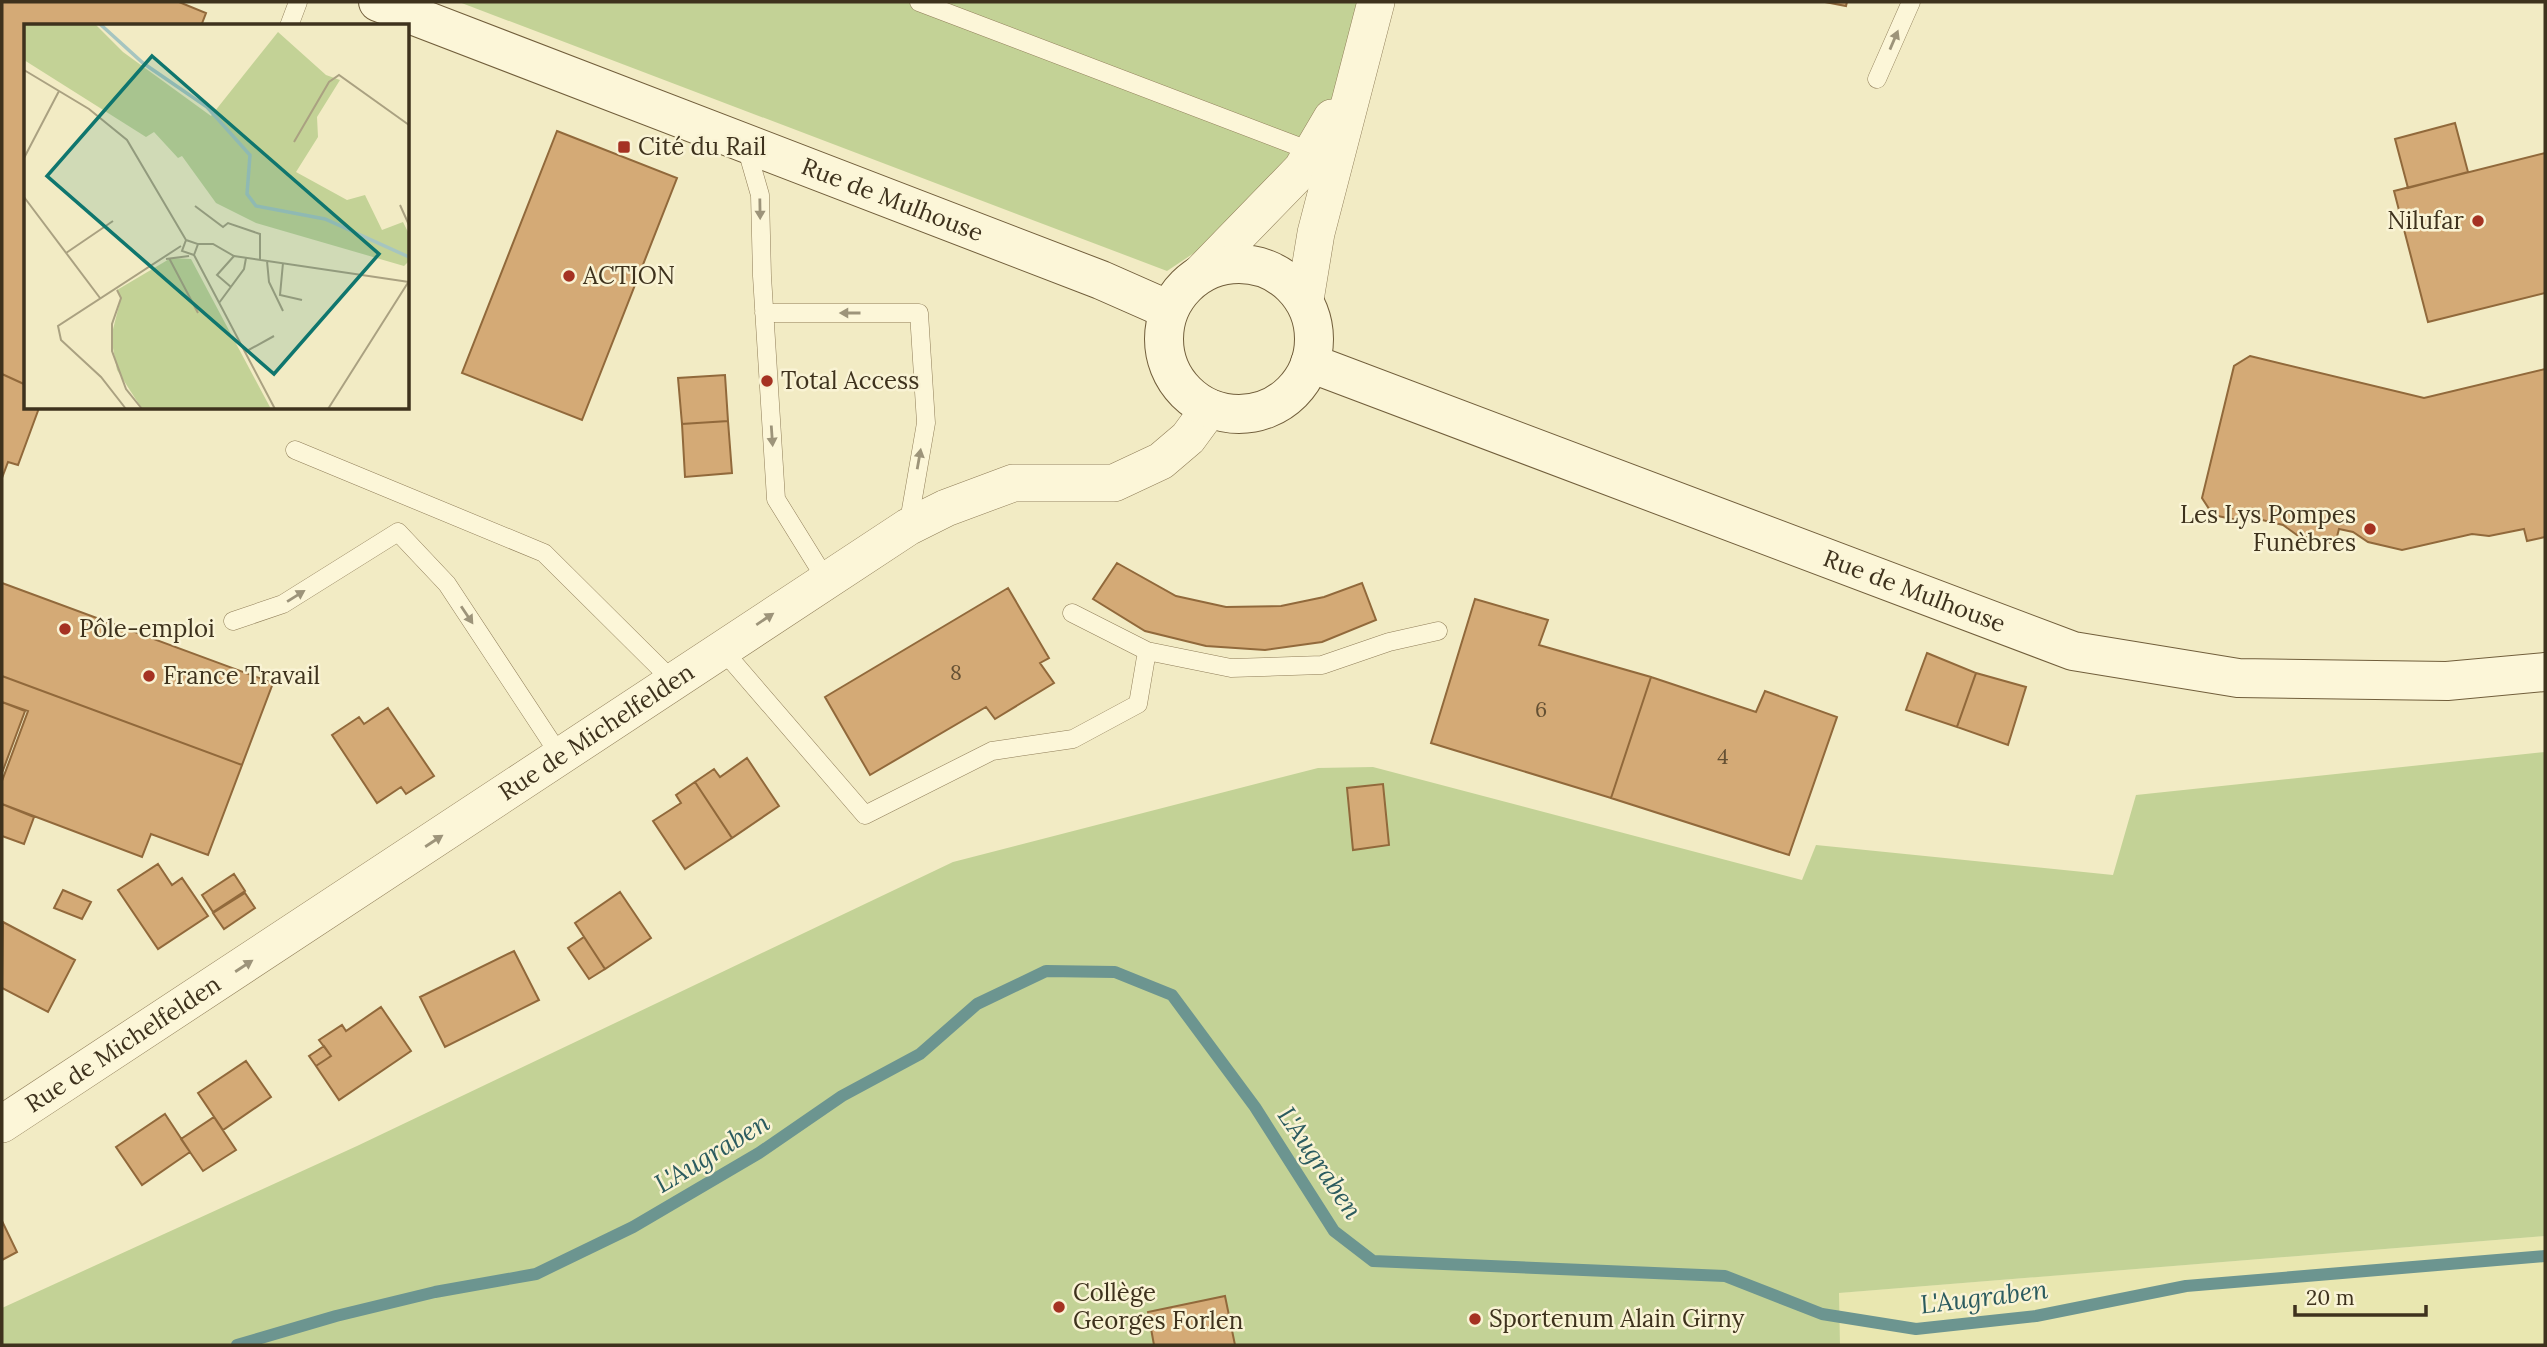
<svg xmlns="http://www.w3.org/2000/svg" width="2547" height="1347" viewBox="0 0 2547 1347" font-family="Lora,serif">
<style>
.farmland{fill:#e9e7b0}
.green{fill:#c3d296}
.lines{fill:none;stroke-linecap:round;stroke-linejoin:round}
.stream{stroke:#6c9590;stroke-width:12}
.building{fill:#d4aa76;stroke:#91693b;stroke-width:2}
.service-casing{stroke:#8f7d58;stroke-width:19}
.minor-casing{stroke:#8f7d58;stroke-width:38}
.secondary-casing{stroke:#715e3b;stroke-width:40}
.service{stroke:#fcf6d8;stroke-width:18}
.minor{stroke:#fcf6d8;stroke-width:37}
.secondary{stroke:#fcf6d8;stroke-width:38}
.oneway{fill:#9d947a}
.poi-dot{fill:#a53222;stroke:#f9f3d4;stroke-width:2.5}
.labels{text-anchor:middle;stroke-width:5;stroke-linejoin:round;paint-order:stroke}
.number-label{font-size:21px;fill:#645033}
.poi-label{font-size:24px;fill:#3e321d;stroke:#f9f3d4;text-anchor:start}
.street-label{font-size:24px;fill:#3e321d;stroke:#f9f3d4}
.water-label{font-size:26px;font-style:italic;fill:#2b5b5f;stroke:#f9f3d4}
.inset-river{fill:none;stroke:#a6c5c0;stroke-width:3.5}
.inset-road{fill:none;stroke:#aaa181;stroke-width:2}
.view{fill:#0f766e;fill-opacity:0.15;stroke:#0f766e;stroke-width:3.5}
.inset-edge{fill:none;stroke:#3e321d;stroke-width:3.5}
</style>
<rect width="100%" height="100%" fill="#f2ebc4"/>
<path class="farmland" d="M 2545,1236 L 2545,1345 L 1840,1345 L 1838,1293 Z"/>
<path class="green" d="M 459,2 L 1376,2 L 1354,81 L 1224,233 L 1167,271 Z
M 2545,752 L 2545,1236 L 1839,1293 L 1840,1345 L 2,1345 L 2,1308 L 357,1146 L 953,862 L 1318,768 L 1373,767 L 1802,880 L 1816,845 L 2113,875 L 2136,795 Z"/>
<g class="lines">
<path class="stream" d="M 237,1345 L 336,1316 L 435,1292 L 536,1274 L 633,1227 L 759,1153 L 842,1096 L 920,1054 L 977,1004 L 1046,971 L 1115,972 L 1172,995 L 1255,1107 L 1334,1231 L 1373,1261 L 1725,1276 L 1822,1314 L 1916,1329 L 2036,1316 L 2186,1286 L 2545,1256"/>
</g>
<path class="building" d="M 2,2 L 179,2 L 206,13 L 201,26 L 26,26 L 26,385 L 2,374 Z
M 1825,2 L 1847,2 L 1846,6 Z
M 2455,123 L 2468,172 L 2408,188 L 2395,139 Z
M 557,131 L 677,178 L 582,420 L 462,373 Z
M 2545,153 L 2545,293 L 2428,322 L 2394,191 Z
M 2250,356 L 2424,398 L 2545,369 L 2545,537 L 2527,541 L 2524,529 L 2489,536 L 2472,534 L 2402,550 L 2368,542 L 2353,532 L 2339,529 L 2335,544 L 2297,535 L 2283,525 L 2254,518 L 2237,520 L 2213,515 L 2202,498 L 2234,366 Z
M 2,374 L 26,385 L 26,408 L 39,408 L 18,465 L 8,462 L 2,478 Z
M 725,375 L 728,421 L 682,424 L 678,378 Z
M 728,421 L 732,473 L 685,477 L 682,424 Z
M 1117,563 L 1176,596 L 1226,607 L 1281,606 L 1324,597 L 1362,583 L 1376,620 L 1322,642 L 1265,650 L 1206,646 L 1145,631 L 1093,599 Z
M 2,583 L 273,683 L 242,765 L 2,676 Z
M 1008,588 L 1049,658 L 1040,663 L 1054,683 L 995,719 L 986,707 L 870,775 L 825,697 Z
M 1475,599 L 1548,620 L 1539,645 L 1651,677 L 1611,798 L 1431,743 Z
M 1927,653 L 1976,673 L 1957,727 L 1906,710 Z
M 1976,673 L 2026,687 L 2008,745 L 1957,727 Z
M 2,676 L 242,765 L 208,855 L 151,834 L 142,857 L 2,804 L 2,781 L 28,711 L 2,702 Z
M 1651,677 L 1756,712 L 1765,691 L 1837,717 L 1789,855 L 1611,798 Z
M 2,702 L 25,711 L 2,773 Z
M 388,708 L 434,776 L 406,794 L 401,787 L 377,803 L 332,735 L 359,717 L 364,724 Z
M 747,758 L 779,806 L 732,838 L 695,782 L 714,769 L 720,777 Z
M 695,782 L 732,838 L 685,869 L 653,821 L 681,803 L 676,795 Z
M 1383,784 L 1389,845 L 1353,850 L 1347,788 Z
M 2,804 L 34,817 L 24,844 L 2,836 Z
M 158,864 L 172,885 L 182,878 L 208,916 L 158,949 L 118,890 Z
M 234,874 L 245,891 L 213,912 L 202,895 Z
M 63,890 L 91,902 L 82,919 L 54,908 Z
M 620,892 L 651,938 L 605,969 L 575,923 Z
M 245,893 L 255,908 L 224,929 L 213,913 Z
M 3,922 L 75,960 L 48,1012 L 2,988 Z
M 584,937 L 605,969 L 589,979 L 568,948 Z
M 514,951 L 539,1000 L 445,1047 L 420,997 Z
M 381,1007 L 411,1051 L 339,1100 L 316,1066 L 331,1056 L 319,1040 L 342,1025 L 346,1031 Z
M 324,1046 L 331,1056 L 316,1066 L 309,1056 Z
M 246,1061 L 271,1097 L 223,1130 L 198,1093 Z
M 165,1114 L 190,1152 L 142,1185 L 116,1147 Z
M 214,1117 L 236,1150 L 203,1171 L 181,1139 Z
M 2,1221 L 17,1252 L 2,1260 Z
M 1225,1296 L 1235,1345 L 1154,1345 L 1148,1312 Z"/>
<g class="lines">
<g class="service-casing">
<path id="service" d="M 919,2 L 1313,152
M 289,26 L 298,2
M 1877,79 L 1911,2
M 745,143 L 760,195 L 762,276 L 776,499 L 825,578
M 764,313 L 919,313 L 926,423 L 908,527
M 295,450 L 544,553 L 673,681
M 1072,613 L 1147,651
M 233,621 L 283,604 L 398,532 L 447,584 L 561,757
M 721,648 L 865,815 L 992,751 L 1073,739 L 1138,704 L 1147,651 L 1231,668 L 1322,665 L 1389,642 L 1438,631"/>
</g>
<g class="minor-casing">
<g id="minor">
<path d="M 1200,274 L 1302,169 L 1332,118"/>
<path d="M 1305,300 L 1316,233 L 1376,2"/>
<path id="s1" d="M 2,1124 L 908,527 L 946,508 L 1013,483 L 1114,483 L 1161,461 L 1188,438 L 1210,408"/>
</g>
</g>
<g class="secondary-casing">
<g id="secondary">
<path id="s2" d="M 378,2 L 1101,280 L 1169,310"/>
<circle cx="1239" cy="339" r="75"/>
<path id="s3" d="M 1310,363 L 2073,651 L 2238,678 L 2447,681 L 2545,672"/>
</g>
</g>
<use href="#service" class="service"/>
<use href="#minor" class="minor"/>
<use href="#secondary" class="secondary"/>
</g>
<defs><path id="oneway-solid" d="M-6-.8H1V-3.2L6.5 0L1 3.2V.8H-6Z" transform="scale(1.75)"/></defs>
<g class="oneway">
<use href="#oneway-solid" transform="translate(1894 40) rotate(-67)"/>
<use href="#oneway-solid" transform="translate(760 209) rotate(89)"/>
<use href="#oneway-solid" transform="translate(850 313) rotate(180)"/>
<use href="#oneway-solid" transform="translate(772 436) rotate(86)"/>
<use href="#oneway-solid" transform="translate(919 459) rotate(-80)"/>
<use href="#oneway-solid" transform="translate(296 596) rotate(-32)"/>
<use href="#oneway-solid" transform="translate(467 615) rotate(56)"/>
<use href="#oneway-solid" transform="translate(765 619) rotate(-34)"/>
<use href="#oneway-solid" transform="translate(434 841) rotate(-33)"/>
<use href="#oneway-solid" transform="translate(244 966) rotate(-33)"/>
</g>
<g class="poi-dot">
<rect x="617" y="140" width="14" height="14" rx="3.5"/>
<circle cx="2478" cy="221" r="7"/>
<circle cx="569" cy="276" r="7"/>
<circle cx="767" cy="381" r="7"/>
<circle cx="2370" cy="529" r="7"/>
<circle cx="65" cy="629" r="7"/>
<circle cx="149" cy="676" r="7"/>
<circle cx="1059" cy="1307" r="7"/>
<circle cx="1475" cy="1319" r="7"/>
</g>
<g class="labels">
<g class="number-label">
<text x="956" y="680">8</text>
<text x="1541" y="717">6</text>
<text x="1723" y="764">4</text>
</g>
<g class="poi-label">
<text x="638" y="155">Cité du Rail</text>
<text x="2464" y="229" text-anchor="end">Nilufar</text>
<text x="583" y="284">ACTION</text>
<text x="781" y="389">Total Access</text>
<text x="2356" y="523" text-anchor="end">Les Lys Pompes<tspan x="2356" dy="28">Funèbres</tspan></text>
<text x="79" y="637">Pôle-emploi</text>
<text x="163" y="684">France Travail</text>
<text x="1073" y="1301">Collège<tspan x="1073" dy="28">Georges Forlen</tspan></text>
<text x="1489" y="1327">Sportenum Alain Girny</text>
</g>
<g class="street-label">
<text dy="8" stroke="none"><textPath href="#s2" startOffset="551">Rue de Mulhouse</textPath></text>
<text dy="8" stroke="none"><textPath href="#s3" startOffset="646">Rue de Mulhouse</textPath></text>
<text dy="8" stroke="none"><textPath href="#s1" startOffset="712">Rue de Michelfelden</textPath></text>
<text dy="8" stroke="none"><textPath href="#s1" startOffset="145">Rue de Michelfelden</textPath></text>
</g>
<g class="water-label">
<text transform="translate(712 1153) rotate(-31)" y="9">L'Augraben</text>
<text transform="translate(1320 1163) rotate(56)" y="9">L'Augraben</text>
<text transform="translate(1984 1297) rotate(-7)" y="9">L'Augraben</text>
</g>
</g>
<g transform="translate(24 24)">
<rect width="385" height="385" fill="#f2ebc4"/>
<path d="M 0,0 L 71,0 L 99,28 L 187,92 L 254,8 L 302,51 L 316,56 L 293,93 L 294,113 L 272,148 L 323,176 L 341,171 L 358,206 L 379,198 L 385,210 L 385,237 L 380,242 L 232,199 L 192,179 L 158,132 L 154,134 L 130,108 L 122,113 L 0,36 ZM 147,234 L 167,235 L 247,385 L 118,385 L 93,346 L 87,313 L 97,274 L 93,266 Z" fill="#c3d296"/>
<path class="inset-river" d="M 76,0 L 119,39 L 183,83 L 226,131 L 223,170 L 232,182 L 301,195 L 385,233"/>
<path class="inset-road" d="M 0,46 L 65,85 L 103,116 L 162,216M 270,118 L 305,58 L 315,51 L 385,101M 0,134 L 35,67M 0,173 L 76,274M 376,181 L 385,201M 171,182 L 199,203 L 204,199 L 236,210 L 236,236M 162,216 L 174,220 L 170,231M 162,216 L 158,227 L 170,231M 174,220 L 189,220 L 210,232 L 385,258M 42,229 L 89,197M 170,231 L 251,385M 145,234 L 174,289M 142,235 L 165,232M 243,237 L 245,258 L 259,287M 259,239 L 256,271 L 278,276M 207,263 L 193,251 L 210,232M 93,266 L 97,274 L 88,300 L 88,327 L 102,365 L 118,385M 195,279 L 220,245 L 222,234M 221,328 L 250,312M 102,385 L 77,353 L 37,316 L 34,302 L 157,222M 304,385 L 385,257"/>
<path class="view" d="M 128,32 L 355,230 L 250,350 L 23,152 Z"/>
<rect width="385" height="385" class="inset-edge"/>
</g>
<rect width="2547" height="1347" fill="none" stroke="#3e321d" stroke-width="7"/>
<path d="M2295 1305v10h131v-10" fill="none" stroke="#3e321d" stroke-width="3.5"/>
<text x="2306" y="1305" font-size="21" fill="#3e321d" stroke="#f9f3d4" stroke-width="5" paint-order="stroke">20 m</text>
</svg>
